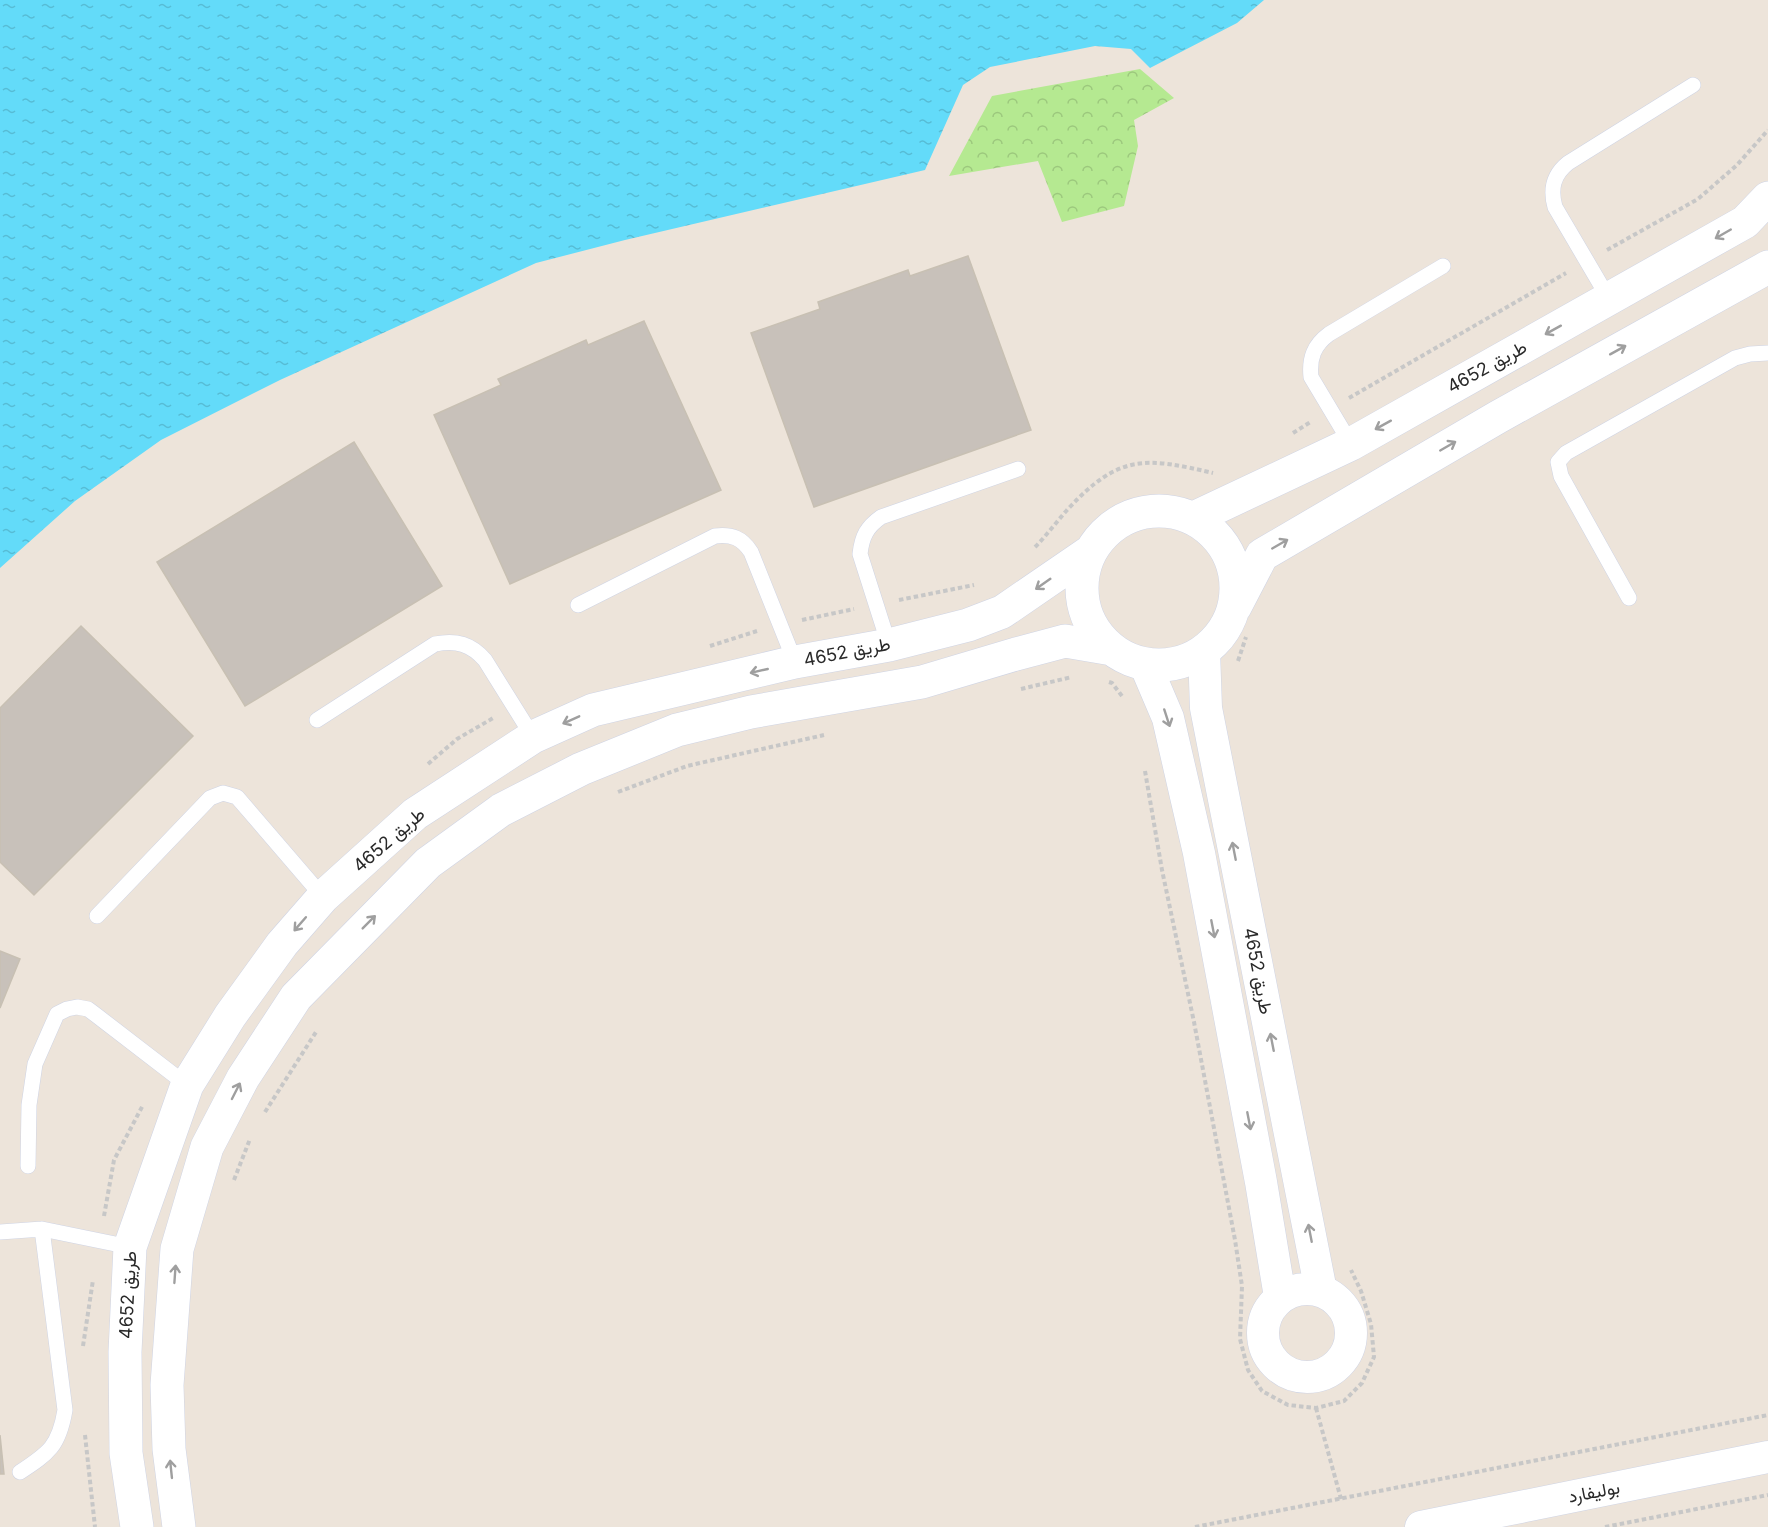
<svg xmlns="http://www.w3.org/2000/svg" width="1768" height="1527" viewBox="0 0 1768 1527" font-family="Inter,Vazirmatn,sans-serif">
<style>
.park{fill:url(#park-crowns)}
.water{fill:url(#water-ripples)}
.building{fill:#c8c1ba;stroke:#c8c0b3;stroke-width:1.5}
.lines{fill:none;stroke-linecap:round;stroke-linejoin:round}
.lane-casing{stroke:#cfd4e4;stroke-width:16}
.street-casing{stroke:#cfd4e4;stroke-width:33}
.secondary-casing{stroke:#cfd4e4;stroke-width:34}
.path{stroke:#c7c7c7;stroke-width:4;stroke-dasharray:4.5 3;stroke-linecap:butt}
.lane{stroke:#fff;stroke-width:15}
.street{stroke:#fff;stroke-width:32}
.secondary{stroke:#fff;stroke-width:33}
.oneway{stroke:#9f9f9f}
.labels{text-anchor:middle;stroke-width:4.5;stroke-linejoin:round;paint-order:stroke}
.street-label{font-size:18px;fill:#292929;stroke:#fff}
</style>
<defs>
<pattern id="park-crowns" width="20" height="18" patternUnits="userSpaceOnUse" patternTransform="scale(1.5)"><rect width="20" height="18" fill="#b5e991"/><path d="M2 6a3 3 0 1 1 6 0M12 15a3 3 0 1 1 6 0" fill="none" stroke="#9cc87d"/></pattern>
<pattern id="water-ripples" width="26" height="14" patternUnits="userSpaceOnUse" patternTransform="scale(1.5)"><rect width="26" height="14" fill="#63dbf9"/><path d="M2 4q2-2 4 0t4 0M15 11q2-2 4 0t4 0" fill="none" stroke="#56bcd5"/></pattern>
</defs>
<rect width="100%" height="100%" fill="#ede4da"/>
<path class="park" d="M 1140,69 L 1174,98 L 1134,120 L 1138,146 L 1124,206 L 1062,222 L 1038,161 L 949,176 L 992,96 Z"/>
<path class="water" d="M 0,0 L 1264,0 L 1237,23 L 1150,68 L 1131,49 L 1095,46 L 990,67 L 963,85 L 925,170 L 625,240 L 536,263 L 280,380 L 161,440 L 75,501 L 0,568 Z"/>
<path class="building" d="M 968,256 L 1031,430 L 814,507 L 751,333 L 820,309 L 818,302 L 908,270 L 910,276 Z
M 644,321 L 721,490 L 510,584 L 434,415 L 501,385 L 498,379 L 586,340 L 588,345 Z
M 354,442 L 442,586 L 245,706 L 157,562 Z
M 81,626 L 193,736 L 34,895 L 0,862 L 0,708 Z
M 0,951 L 20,959 L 0,1008 Z
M 0,1435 L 4,1474 L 0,1474 Z"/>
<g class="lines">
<g class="lane-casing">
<path id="lane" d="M 1609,299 L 1555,207 C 1550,189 1553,175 1568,163 L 1693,85
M 1351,444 L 1311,377 C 1309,358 1314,345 1329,334 L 1443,266
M 1629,598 L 1561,476 L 1558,462 L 1566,453 L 1735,358 L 1750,354 L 1768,353
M 578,605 L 715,536 C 732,534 742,538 751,552 L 795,662
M 889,645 L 860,554 C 862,536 867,527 881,517 L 1018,469
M 317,720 L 435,644 C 457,640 471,644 485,660 L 533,737
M 97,916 L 210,798 L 223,793 L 237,797 L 323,897
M 28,1166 L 29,1105 L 35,1064 L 57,1014 L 67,1009 L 77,1007 L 88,1009 L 96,1015 L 187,1085
M 0,1232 L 42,1229 L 130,1247
M 20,1472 C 49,1453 59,1446 65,1410 L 42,1229"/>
</g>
<g class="street-casing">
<path id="street" d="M 1204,651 L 1206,708 L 1321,1291
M 1145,664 L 1168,718 L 1199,853 L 1261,1182 L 1280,1297
M1263 1333a44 44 0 1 1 88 0a44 44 0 1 1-88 0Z
M 1421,1527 L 1768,1457"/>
</g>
<g class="secondary-casing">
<path id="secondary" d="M1082 588a77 77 0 1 1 154 0a77 77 0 1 1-154 0Z
M 1194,518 L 1351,444 L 1745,222 L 1768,198
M 1235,607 L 1262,555 L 1498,417 L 1768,267
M 137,1527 L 126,1453 L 125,1352 L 130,1247 L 187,1085 L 230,1016 L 282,944 L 323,897 L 415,814 L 533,737 L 593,710 L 795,662 L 889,645 L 968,625 L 1002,612 L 1091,551
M 179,1527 L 169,1449 L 167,1385 L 177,1249 L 207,1147 L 243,1078 L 296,997 L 428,863 L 501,810 L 581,769 L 677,730 L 751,712 L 922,682 L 1016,654 L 1065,641 L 1112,649"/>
</g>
<path class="path" d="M 1607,250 L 1698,199 L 1737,165 L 1768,130
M 1349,398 L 1566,273
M 1293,433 L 1312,421
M 1035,547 C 1047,535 1057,521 1068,509 C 1119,454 1145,457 1213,473
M 899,600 L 974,585
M 802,620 L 854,609
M 710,646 L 757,631
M 1238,661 L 1246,637
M 1109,682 L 1112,683 L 1122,696
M 1021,689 L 1072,677
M 428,764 L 457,739 L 495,717
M 1145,771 L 1162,870 L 1194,1022 L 1235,1240 L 1242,1286 L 1240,1339 L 1248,1370 L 1262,1391 L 1288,1405 L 1316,1408 L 1344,1401 L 1362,1383 L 1374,1357 L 1371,1324 L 1361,1291 L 1351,1270
M 618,792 L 687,766 L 824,735
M 265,1112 L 316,1032
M 234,1180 L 250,1139
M 104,1216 L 114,1160 L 143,1105
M 83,1346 L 93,1280
M 1316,1408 L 1341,1499
M 85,1435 L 95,1527
M 1195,1527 L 1768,1415
M 1605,1527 L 1768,1495"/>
<use href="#lane" class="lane"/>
<use href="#street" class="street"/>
<use href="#secondary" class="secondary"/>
</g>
<defs><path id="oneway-shaft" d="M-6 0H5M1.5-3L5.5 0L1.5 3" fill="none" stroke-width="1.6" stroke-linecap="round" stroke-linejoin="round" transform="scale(1.5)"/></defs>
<g class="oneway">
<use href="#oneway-shaft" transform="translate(1723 234) rotate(150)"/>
<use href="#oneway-shaft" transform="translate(1553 330) rotate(151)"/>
<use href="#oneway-shaft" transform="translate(1618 350) rotate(-29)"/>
<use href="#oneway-shaft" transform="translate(1383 425) rotate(151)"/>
<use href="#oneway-shaft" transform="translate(1448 446) rotate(-30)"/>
<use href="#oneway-shaft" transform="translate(1280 544) rotate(-30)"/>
<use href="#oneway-shaft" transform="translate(1043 584) rotate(145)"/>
<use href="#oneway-shaft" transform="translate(759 671) rotate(167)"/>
<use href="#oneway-shaft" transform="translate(1167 718) rotate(72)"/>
<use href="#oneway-shaft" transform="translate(571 720) rotate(156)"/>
<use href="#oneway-shaft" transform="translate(1234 851) rotate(-101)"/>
<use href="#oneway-shaft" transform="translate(369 922) rotate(-45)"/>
<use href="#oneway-shaft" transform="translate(300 924) rotate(131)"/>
<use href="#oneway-shaft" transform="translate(1213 929) rotate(79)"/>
<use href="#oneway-shaft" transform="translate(1272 1042) rotate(-101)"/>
<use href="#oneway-shaft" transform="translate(236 1091) rotate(-63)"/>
<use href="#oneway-shaft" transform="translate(1249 1121) rotate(79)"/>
<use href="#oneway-shaft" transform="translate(1310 1233) rotate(-101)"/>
<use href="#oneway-shaft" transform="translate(175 1274) rotate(-86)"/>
<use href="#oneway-shaft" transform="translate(171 1469) rotate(-96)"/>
</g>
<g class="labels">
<g class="street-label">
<text transform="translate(1487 367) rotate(-29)" y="6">طريق 4652</text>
<text transform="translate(847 652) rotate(-11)" y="6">طريق 4652</text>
<text transform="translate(389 840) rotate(-41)" y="6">طريق 4652</text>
<text transform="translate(1258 971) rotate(79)" y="6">طريق 4652</text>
<text transform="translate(128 1295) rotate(-87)" y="6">طريق 4652</text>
<text transform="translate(1594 1492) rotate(-11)" y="6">بوليفارد</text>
</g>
</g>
</svg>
